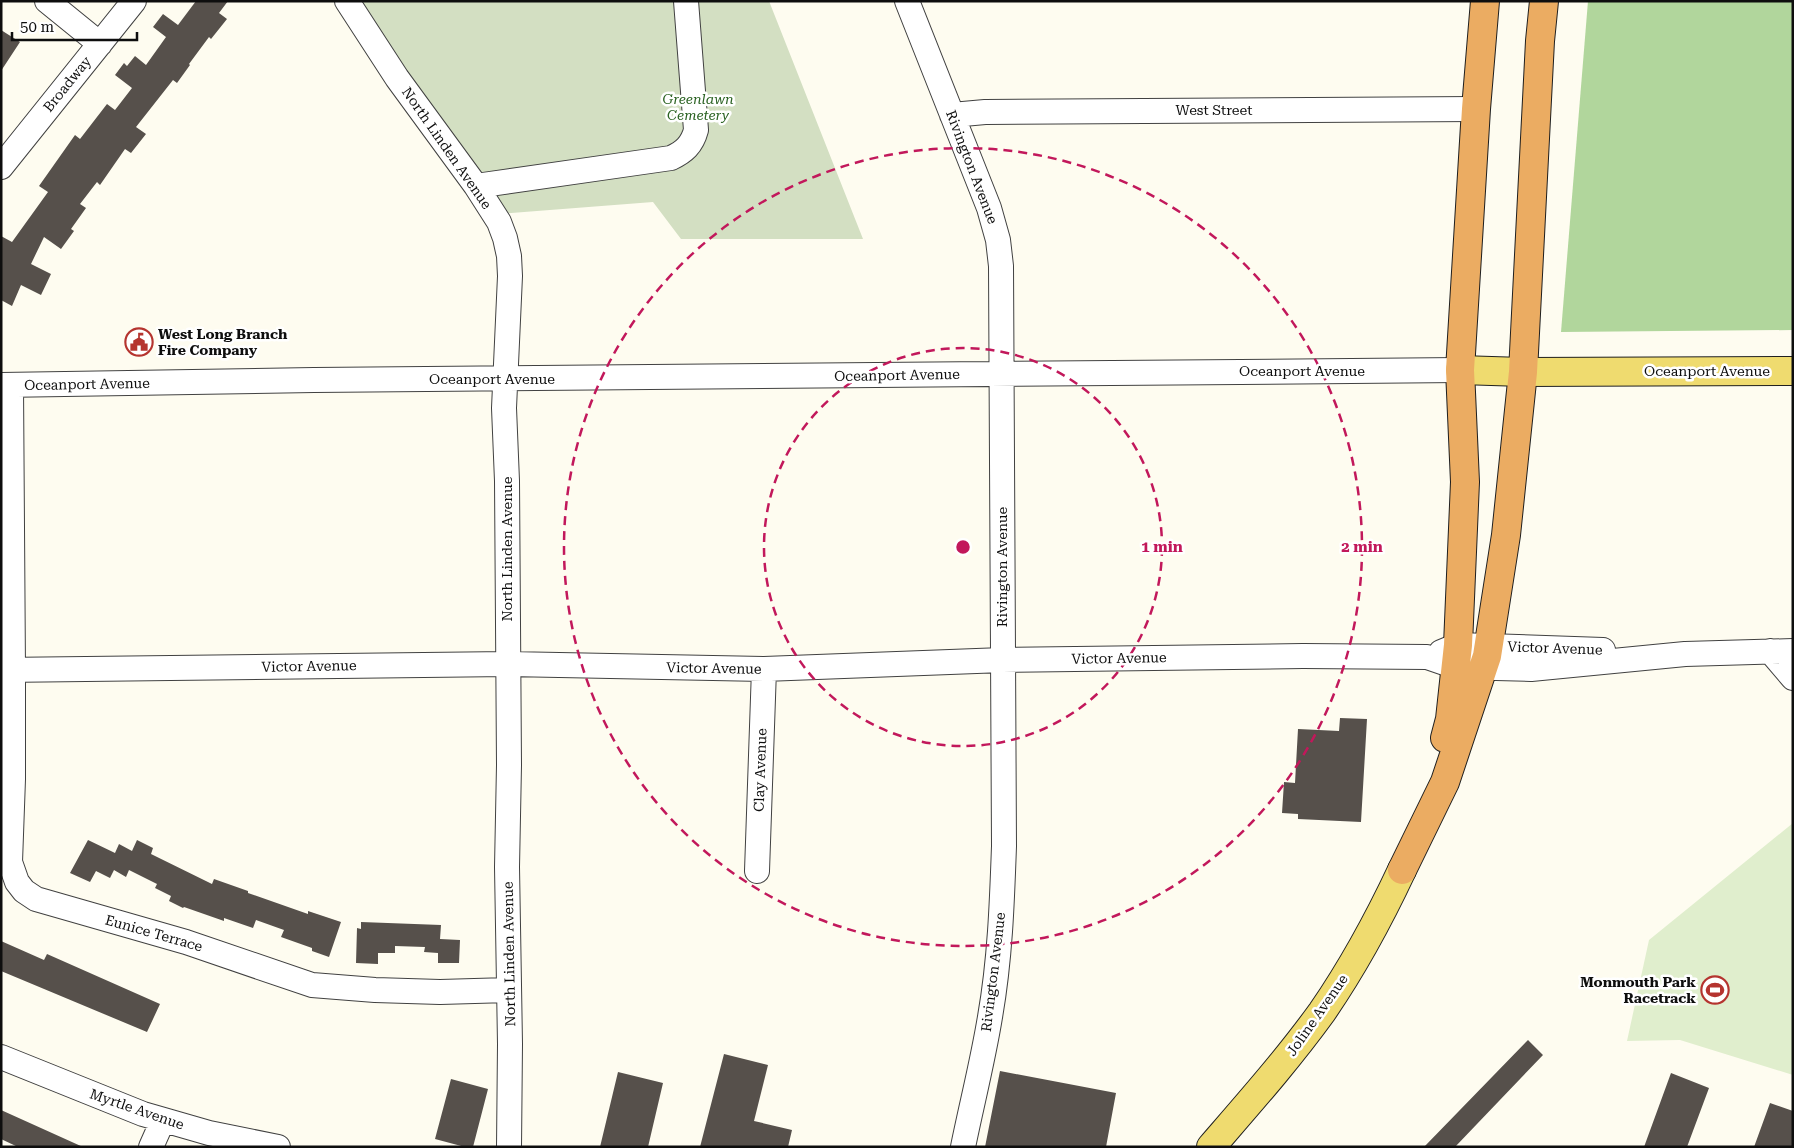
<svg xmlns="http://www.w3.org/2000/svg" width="1794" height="1148" viewBox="0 0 1794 1148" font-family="'Roboto Serif',serif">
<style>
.forest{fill:#b1d69c}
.cemetery{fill:#d3dfc2}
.pitch{fill:#e0eecd}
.building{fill:#56504b}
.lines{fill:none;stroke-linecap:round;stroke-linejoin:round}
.minor-casing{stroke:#414141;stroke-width:26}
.major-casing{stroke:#1f1f1f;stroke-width:30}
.highway-casing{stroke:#1f1f1f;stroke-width:30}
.minor{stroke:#fff;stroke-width:24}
.major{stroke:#efdb6f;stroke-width:28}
.highway{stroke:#ebac62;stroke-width:28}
.ring{fill:none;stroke:#c2185b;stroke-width:2.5;stroke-dasharray:9 6}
.labels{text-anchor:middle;stroke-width:5;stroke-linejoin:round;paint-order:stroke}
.street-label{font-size:14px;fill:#0e0e0e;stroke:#fff}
.park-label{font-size:14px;font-style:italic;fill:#2a6222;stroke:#fff}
.poi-label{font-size:14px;font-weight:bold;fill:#0e0e0e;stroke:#fff;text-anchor:start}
.centre{fill:#c2185b;stroke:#fff;stroke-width:2.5}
.ring-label{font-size:15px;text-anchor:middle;font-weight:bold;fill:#c2185b;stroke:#fff;stroke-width:5;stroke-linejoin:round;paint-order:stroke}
</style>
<rect width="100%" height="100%" fill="#fefcf0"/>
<path class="forest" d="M 1588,1 L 1793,1 L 1793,330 L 1561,332 Z"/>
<path class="cemetery" d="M 337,1 L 769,1 L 863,239 L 681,239 L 653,202 L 485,215 Z"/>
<path class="pitch" d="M 1793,823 L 1793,1075 L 1680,1040 L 1627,1041 L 1649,940 Z"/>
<path class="building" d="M 196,1 L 228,1 L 219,13 L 227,19 L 211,39 L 209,37 L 189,64 L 190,65 L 177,83 L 173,80 L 136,127 L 146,134 L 131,153 L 125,149 L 100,185 L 97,182 L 80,204 L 86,208 L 71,229 L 74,231 L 61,249 L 44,237 L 31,264 L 51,274 L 41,295 L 21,285 L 12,306 L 1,300 L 1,236 L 12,242 L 48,192 L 39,186 L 75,135 L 80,139 L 107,104 L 115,110 L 132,88 L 115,75 L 124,63 L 127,66 L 135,56 L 146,65 L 166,37 L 153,27 L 163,14 L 178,25 Z
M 1,30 L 20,42 L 1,71 Z
M 1340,718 L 1367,719 L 1361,822 L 1298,819 L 1298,814 L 1282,813 L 1284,782 L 1295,783 L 1298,729 L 1339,731 Z
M 88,840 L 115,853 L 119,844 L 132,851 L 137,840 L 153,848 L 151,854 L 212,884 L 214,879 L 248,891 L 248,893 L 308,914 L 308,911 L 341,922 L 329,957 L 312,951 L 312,948 L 281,937 L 284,930 L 256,920 L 253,928 L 224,918 L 224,921 L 184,907 L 183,908 L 169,901 L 171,896 L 155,888 L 157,884 L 129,870 L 126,877 L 114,870 L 110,878 L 96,871 L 90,882 L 70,873 Z
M 361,922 L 441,925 L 440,939 L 460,940 L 459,963 L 438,963 L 438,953 L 424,952 L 425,947 L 395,946 L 395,953 L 378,953 L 378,964 L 356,963 L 357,928 L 361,929 Z
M 1,941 L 44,960 L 47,954 L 160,1004 L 147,1032 L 1,971 Z
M 1528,1040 L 1543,1055 L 1455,1147 L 1424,1147 Z
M 724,1054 L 768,1065 L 754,1121 L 792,1130 L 788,1147 L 700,1147 Z
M 1000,1071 L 1116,1093 L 1106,1147 L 985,1147 Z
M 618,1072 L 663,1083 L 648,1147 L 600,1147 Z
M 1671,1073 L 1709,1088 L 1687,1147 L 1644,1147 Z
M 451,1079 L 488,1089 L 473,1147 L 465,1147 L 435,1139 Z
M 1770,1103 L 1793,1111 L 1793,1147 L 1754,1147 Z
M 1,1110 L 83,1147 L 18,1147 L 1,1139 Z"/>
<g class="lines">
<g class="minor-casing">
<path id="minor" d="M 47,1 L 100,44
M 347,1 L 397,78 L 476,186 L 499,222 L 505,238 L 509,256 L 510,276 L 504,408 L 507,481 L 509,765 L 507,867 L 510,1044 L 509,1147
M 907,1 L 989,208 L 998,240 L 1001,266 L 1004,846 C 1002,903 1000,960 990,1017 C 983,1060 972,1103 963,1147
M 952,115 L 985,112 L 1476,109
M 1,167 L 134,1
M 476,186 L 671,158 C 684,152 692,145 696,130 L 686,1
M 1,385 L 314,380 L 1460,370
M 11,386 L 13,669 L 13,779 L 10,862 L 17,882 L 24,891 L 36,899 L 186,942 L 312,985 L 375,990 L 440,992 L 509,990
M 1770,651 L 1793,678
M 1441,652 L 1458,645 L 1603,650
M 1,670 L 508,664 L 764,669 L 1003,660 L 1303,656 L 1427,657 L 1456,667 L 1531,669 L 1685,654 L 1793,651
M 757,871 L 764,669
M 1,1057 L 143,1114 L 209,1133 L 278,1147
M 151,1147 L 163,1120"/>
</g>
<g class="major-casing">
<path id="major" d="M 1460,370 L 1523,372 L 1793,371
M 1211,1147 C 1249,1103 1288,1059 1322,1012 C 1353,967 1379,919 1402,870"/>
</g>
<g class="highway-casing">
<path id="highway" d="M 1445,738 L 1450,719 L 1458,645 L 1465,482 L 1460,370 L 1476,109 L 1485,1
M 1402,870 L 1445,782 L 1487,656 L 1506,535 L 1523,372 L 1540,41 L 1544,1"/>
</g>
<use href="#minor" class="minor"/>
<use href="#major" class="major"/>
<use href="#highway" class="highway"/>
</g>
<g class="ring">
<circle cx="963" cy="547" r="199"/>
<circle cx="963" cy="547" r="399"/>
</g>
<defs>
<g id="civic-ring" transform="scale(1.4375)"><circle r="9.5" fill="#fff" stroke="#b5342f" stroke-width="1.5"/><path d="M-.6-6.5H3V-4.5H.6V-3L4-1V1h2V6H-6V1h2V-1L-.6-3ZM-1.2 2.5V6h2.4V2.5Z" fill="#b5342f"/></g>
<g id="stadium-ring" transform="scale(1.4375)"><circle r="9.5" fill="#fff" stroke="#b5342f" stroke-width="1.5"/><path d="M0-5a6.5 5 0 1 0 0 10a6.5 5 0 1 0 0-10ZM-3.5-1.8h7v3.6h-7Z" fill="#b5342f"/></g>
</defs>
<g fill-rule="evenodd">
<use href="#civic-ring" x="139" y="342"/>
<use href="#stadium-ring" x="1715" y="990"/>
</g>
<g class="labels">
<g class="street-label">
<text transform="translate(67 84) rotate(-51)" y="5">Broadway</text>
<text x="1214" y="115">West Street</text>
<text transform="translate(447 148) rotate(55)" y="5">North Linden Avenue</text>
<text transform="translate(972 167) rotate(69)" y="5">Rivington Avenue</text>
<text x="1302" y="376">Oceanport Avenue</text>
<text x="1707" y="376">Oceanport Avenue</text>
<text transform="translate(897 375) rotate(-1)" y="5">Oceanport Avenue</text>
<text x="492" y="384">Oceanport Avenue</text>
<text transform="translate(87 384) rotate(-1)" y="5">Oceanport Avenue</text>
<text transform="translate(507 549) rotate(-90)" y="5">North Linden Avenue</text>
<text transform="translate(1002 567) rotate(-90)" y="5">Rivington Avenue</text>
<text transform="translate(1555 648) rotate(2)" y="5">Victor Avenue</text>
<text transform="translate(1119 658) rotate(-1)" y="5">Victor Avenue</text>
<text transform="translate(309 666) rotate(-1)" y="5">Victor Avenue</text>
<text transform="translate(714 668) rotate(1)" y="5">Victor Avenue</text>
<text transform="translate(760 770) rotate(-88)" y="5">Clay Avenue</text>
<text transform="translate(154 933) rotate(16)" y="5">Eunice Terrace</text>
<text transform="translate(509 954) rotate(-91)" y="5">North Linden Avenue</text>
<text transform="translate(993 972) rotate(-83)" y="5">Rivington Avenue</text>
<text transform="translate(1317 1015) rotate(-55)" y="5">Joline Avenue</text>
<text transform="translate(137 1109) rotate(19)" y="5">Myrtle Avenue</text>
</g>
<g class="park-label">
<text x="698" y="104">Greenlawn<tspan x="698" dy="16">Cemetery</tspan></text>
</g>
<g class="poi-label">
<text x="158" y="339">West Long Branch<tspan x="158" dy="16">Fire Company</tspan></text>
<text x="1696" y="987" text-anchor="end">Monmouth Park<tspan x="1696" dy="16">Racetrack</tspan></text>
</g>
</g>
<circle cx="963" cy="547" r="8" class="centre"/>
<g class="ring-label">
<text x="1162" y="552">1 min</text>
<text x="1362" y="552">2 min</text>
</g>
<rect width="1794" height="1148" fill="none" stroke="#0e0e0e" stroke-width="5"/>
<path d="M12 32v8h125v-8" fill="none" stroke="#0e0e0e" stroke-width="2.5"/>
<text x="20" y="32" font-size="15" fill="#0e0e0e" stroke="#ffffff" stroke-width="4" paint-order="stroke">50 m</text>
</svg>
